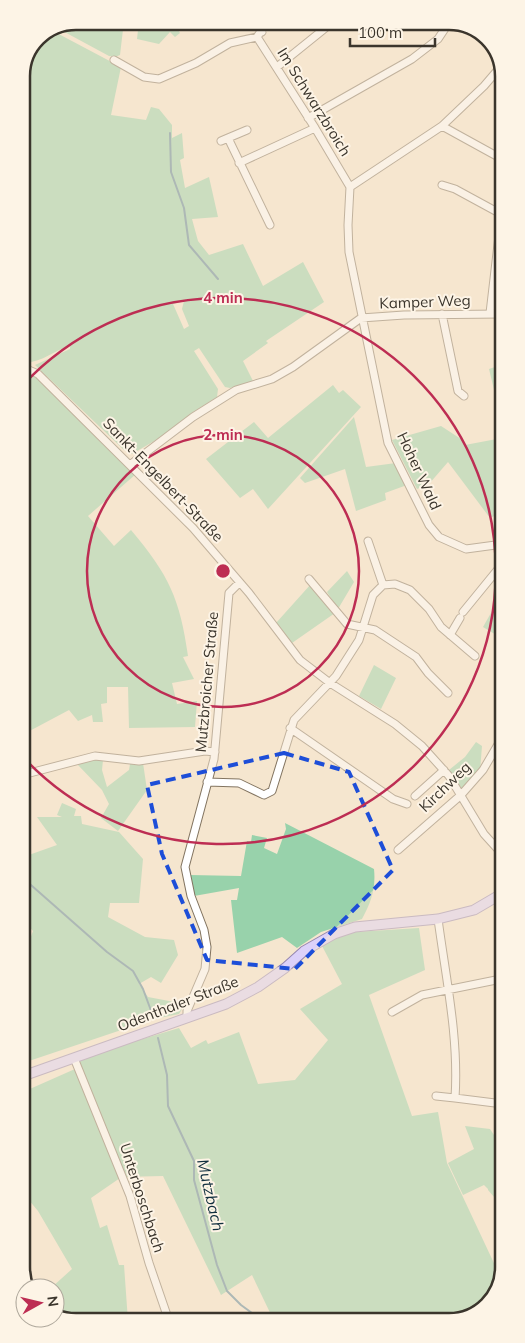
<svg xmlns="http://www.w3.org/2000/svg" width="525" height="1343" viewBox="0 0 525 1343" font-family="Mulish,sans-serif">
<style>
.green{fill:#98d2ab;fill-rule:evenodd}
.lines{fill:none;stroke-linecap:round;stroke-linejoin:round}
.stream{stroke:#568196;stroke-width:2}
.minor-casing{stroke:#827460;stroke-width:9}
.major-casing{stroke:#9586af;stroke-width:11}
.minor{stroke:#fff;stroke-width:7}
.major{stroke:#dcd1f9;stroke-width:9}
.marked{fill:none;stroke:#1d4ed8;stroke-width:4;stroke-dasharray:10 6;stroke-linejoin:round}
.ring{fill:none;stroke:#bd2d53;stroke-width:2.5}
.labels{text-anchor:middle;stroke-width:4;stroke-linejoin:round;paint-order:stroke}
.street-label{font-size:15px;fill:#3b352c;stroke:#fdf4e6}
.water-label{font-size:16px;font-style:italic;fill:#12303f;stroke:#fdf4e6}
.rim{fill:none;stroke:#3b352c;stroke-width:2.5}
.centre{fill:#bd2d53;stroke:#fdf4e6;stroke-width:2.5}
.ring-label{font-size:15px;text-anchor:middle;font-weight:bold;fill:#bd2d53;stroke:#fdf4e6;stroke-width:4;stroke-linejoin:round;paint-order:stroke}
</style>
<rect width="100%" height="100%" fill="#f5e6cf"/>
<path class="green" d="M 77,21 L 124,21 L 120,55 L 115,57 L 109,56 L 59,29 Z
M 139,21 L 180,21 L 176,26 L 180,33 L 175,37 L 170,32 L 159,44 L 137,39 Z
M 53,31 L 121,67 L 111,115 L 146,120 L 151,107 L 159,109 L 172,125 L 172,138 L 182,133 L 184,158 L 180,160 L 185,188 L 209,177 L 218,217 L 192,219 L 198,241 L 209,255 L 243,244 L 263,286 L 303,262 L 324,302 L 266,341 L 268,343 L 243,361 L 253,381 L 230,388 L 225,387 L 199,348 L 194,351 L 218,389 L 217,397 L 190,414 L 189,417 L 156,440 L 132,454 L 124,450 L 35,365 L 70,349 L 70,346 C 54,350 39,365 22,362 L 21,73 L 38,37 ZM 184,301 L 182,309 L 189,326 L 184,329 L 173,304 Z
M 497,360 L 502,360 L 502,423 L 489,369 L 498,366 Z
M 22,366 L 27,366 L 136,474 L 88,516 L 114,546 L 131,530 C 169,575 180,599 188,656 L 183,657 L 194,679 L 172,683 L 177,704 L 197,701 L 195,727 L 129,728 L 128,687 L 107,687 L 107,703 L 101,704 L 103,722 L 93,722 L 92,715 L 78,721 L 69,710 L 22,735 L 22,659 L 26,656 L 22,643 Z
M 333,385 L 339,393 L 343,390 L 361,407 L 268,509 L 253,489 L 240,498 L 206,459 L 254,422 L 268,438 Z
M 354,417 L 366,467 L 396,463 L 407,485 L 385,493 L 386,500 L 356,511 L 345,469 L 305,483 L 300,478 Z
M 441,426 L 464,441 L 465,445 L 502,438 L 503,512 L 490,518 L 448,462 L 429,484 L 417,489 L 392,440 Z
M 347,571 L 354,582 L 338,609 L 327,592 Z
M 311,584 L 335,613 L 292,643 L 276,623 Z
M 496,604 L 503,605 L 503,639 L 483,627 Z
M 374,665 L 396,678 L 381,709 L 359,696 Z
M 476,742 L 482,746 L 480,771 L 462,789 L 449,770 L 465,757 Z
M 94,759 L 103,760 L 102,770 L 107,787 L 129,770 L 130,764 L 143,763 L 147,790 L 118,831 L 101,818 L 109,804 L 102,790 L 77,764 Z
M 62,803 L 76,809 L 74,816 L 81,816 L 82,824 L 119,832 L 143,859 L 139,903 L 110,903 L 108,917 L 145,937 L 174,940 L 178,955 L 161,983 L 151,977 L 139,984 L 148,997 L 185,1004 L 179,1014 L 154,1019 L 23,1063 L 23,958 L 33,931 L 23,920 L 23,848 L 26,856 L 57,845 L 37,817 L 62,817 L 57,815 Z
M 285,823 L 374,869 C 376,889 371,902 362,919 L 321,932 L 297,948 L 282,937 L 237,953 L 231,900 L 237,900 L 239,888 L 194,896 L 190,875 L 241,876 L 247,841 L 251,842 L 252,835 L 267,838 L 264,848 L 277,854 L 286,829 Z
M 419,928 L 425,970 L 369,995 L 412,1116 L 438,1112 L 447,1163 L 500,1276 L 492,1300 L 463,1320 L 274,1321 L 252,1275 L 221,1295 L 163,1176 L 121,1177 L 76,1059 L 179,1028 L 191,1048 L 206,1040 L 208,1044 L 239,1032 L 258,1084 L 295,1080 L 328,1040 L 300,1009 L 342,984 L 321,944 L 355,932 Z
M 75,1069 L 120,1178 L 91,1198 L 100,1228 L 107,1225 L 119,1265 L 124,1265 L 128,1321 L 73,1322 L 55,1314 L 55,1288 L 51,1288 L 72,1269 L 38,1211 L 23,1193 L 23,1092 Z
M 465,1126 L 490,1129 L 500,1144 L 494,1157 L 504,1142 L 503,1220 L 501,1205 L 488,1190 L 488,1186 L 488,1189 L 484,1185 L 463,1195 L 448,1163 L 474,1149 Z"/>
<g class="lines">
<path class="stream" d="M 170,133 L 171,172 L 184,208 L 189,245 L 218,279
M 23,878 L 107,952 L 133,971 L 143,989 L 153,1016
M 158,1038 L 167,1075 L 168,1106 L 194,1161 L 194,1180 L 217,1265 L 227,1291 L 241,1305 L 256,1316"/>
<g class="minor-casing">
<path id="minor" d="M 256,21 L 262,32
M 257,37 L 315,128 L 350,187
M 257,37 L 268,21
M 114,60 L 144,77 L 159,79 L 196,63 L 230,43 L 257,37
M 277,67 L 334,21
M 308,118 L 412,59 L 438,39 L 450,21
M 442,126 L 502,159
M 228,138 L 247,130
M 221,141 L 228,138 L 270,225
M 239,163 L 315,128
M 442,185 L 455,189 L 501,214
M 350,187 L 348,225 L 349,252 L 388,443 L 429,525 L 439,537 L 466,549 L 503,544
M 350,187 L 442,126 L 484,86 L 502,65
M 490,313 L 502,210
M 442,314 L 458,391 L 464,396
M 22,367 L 38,374 L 193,528 L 249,593 L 300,660 L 330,683 L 395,724 L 422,746 L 449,776 L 484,834 L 503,855
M 131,464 L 193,417 L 236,390 L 272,379 L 293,367 L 361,318 L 404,315 L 502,314
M 368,541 L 383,585
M 309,579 L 347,624 L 375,630 L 416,657 L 428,673 L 448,693
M 463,612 L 503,563
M 450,635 L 460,618
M 290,728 L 393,799 L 407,804
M 22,775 L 95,756 L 139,761 L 205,751 L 215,752
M 207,782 L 239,783 L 264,795 L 272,791 L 294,720 L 336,676 L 359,640 L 373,595 L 383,585 L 395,584 L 410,590 L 429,609 L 441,627 L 475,656
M 415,796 L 444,770
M 398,850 L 461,795 L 483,770 L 503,736
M 392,1012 L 422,995 L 501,979
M 187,1018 L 187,1011 L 205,969 L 207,947 L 204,930 L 191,896 L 185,867 L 214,759 L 229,593 L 239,583
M 74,1058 L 130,1196 L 149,1263 L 169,1321
M 436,1096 L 455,1098 C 459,1038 446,979 438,919
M 455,1098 L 503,1104"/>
</g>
<g class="major-casing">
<path id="major" d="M 23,1076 L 226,1004 L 258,987 L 285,968 L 304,951 L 334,934 L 355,927 L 438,919 L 474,910 L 503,893"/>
</g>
<use href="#minor" class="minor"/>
<use href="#major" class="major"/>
</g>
<path d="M0 0H525V1343H0ZM 284,753 L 349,772 L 393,870 L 295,969 L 207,960 L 162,854 L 147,785 Z" fill="#f5e6cf" fill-opacity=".55" fill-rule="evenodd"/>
<path class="marked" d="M 284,753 L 349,772 L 393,870 L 295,969 L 207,960 L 162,854 L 147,785 Z"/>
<g class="ring">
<circle cx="223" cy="571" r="136"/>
<path d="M23 385A273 273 0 1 1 23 757"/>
</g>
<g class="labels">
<g class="street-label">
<text transform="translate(314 102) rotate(58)" y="5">Im Schwarzbroich</text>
<text transform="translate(425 302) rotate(-2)" y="5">Kamper Weg</text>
<text transform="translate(419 471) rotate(65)" y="5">Hoher Wald</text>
<text transform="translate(163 480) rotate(46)" y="5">Sankt-Engelbert-Straße</text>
<text transform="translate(207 682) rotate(-85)" y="5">Mutzbroicher Straße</text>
<text transform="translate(445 787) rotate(-44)" y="5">Kirchweg</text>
<text transform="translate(178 1004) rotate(-21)" y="5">Odenthaler Straße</text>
<text transform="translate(142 1198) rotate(72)" y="5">Unterboschbach</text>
</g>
<g class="water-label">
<text transform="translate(211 1195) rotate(77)" y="6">Mutzbach</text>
</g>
</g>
<path d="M0 0H525V1343H0ZM76 30H449A46 46 0 0 1 495 76V1267A46 46 0 0 1 449 1313H76A46 46 0 0 1 30 1267V76A46 46 0 0 1 76 30Z" fill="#fdf4e6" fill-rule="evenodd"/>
<path class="rim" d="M76 30H449A46 46 0 0 1 495 76V1267A46 46 0 0 1 449 1313H76A46 46 0 0 1 30 1267V76A46 46 0 0 1 76 30Z"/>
<circle cx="223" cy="571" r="8" class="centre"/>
<g class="ring-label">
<text x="223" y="303">4 min</text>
<text x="223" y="440">2 min</text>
</g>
<g transform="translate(40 1303) rotate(82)"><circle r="24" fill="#fdf4e6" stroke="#afa89c"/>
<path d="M0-4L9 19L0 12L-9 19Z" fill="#bd2d53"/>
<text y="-8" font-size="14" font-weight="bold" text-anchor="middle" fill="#3b352c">N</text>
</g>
<path d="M350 38v8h85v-8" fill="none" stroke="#3b352c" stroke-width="2.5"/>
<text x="358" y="38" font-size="15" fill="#3b352c" stroke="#fdf4e6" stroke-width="4" paint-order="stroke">100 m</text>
</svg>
